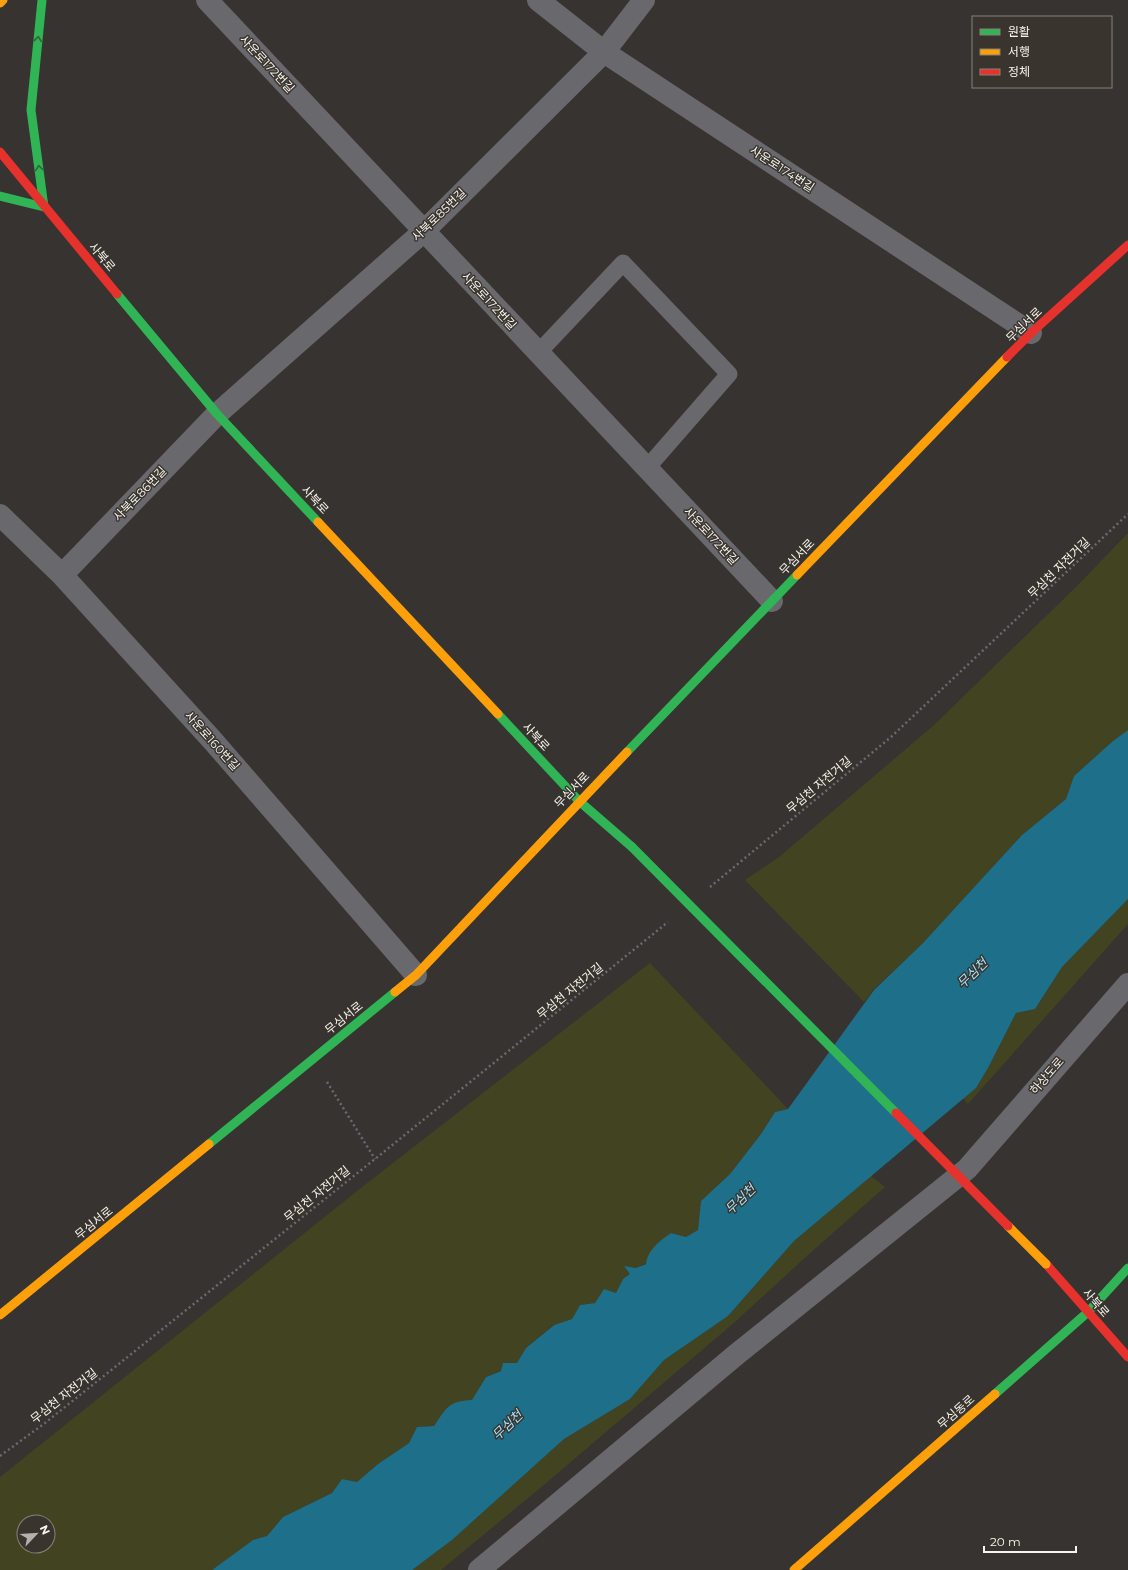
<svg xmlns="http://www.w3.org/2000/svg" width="1128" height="1570" viewBox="0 0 1128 1570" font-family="Montserrat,'Noto Sans KR',sans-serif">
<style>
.green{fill:#424421;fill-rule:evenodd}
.water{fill:#1e6f8a}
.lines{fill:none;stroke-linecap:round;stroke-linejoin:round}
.path{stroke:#6c6a6c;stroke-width:2.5;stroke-dasharray:2 3;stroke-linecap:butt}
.lane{stroke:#69696d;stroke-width:17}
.street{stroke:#69696d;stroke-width:22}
.fast{stroke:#30b455;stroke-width:9}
.slow{stroke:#ff9f0a;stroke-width:9}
.jam{stroke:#e5322d;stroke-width:9}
.fast-bridge{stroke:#30b455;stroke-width:9}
.slow-bridge{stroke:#ff9f0a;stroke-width:9}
.jam-bridge{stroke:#e5322d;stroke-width:9}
.oneway{stroke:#36613b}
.labels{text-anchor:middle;stroke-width:3;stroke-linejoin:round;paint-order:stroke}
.street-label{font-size:12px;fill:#f7f4f0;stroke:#39342d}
.water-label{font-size:13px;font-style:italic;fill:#a6e5ff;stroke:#39342d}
</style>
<rect width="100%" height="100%" fill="#363330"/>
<path class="green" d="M 1128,533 L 1128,730 L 1113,741 L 1074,776 L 1066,799 L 1022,835 L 923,943 L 874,989 L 864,1002 L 745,880 L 779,857 L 933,726 L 1078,585 Z
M 1128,899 L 1128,924 L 968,1104 L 963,1098 L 976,1088 L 988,1068 L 1016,1013 L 1035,1009 L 1062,967 Z
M 650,963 L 788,1109 L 775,1112 L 761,1134 L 730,1174 L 701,1201 L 698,1230 L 686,1237 L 671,1233 L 646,1263 L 636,1268 L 624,1266 L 631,1274 L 623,1279 L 616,1293 L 604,1289 L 595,1303 L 580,1305 L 572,1319 L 553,1325 L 526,1348 L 517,1363 L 486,1377 L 472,1401 C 448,1401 446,1408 434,1426 L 417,1427 L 409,1443 L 378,1464 L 357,1482 L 342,1479 L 332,1493 L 283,1517 L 267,1536 L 253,1540 L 212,1570 L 0,1570 L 0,1477 L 357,1191 ZM 24,1522 L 48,1522 L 48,1546 L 24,1546 Z
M 871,1176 L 885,1187 L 809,1254 L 735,1322 L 545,1484 L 441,1570 L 412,1570 L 452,1540 L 564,1439 L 630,1399 L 664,1360 L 728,1316 L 794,1241 Z"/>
<path class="water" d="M 1128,730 L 1128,899 L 1062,967 L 1035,1009 L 1016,1013 L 988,1068 L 976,1088 L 794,1241 L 728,1316 L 664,1360 L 630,1399 L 564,1439 L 452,1540 L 412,1570 L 212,1570 L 253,1540 L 267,1536 L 283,1517 L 332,1493 L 342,1479 L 357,1482 L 378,1464 L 409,1443 L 417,1427 L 434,1426 C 446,1408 448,1401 472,1400 L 486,1377 L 501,1371 L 503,1363 L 517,1363 L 526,1348 L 554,1325 L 572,1319 L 580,1305 L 595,1303 L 604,1289 L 616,1293 L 623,1279 L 630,1274 L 624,1266 L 636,1268 L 646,1264 C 648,1249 660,1241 671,1233 L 686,1237 L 698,1230 L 701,1201 L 730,1174 L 761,1134 L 775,1112 L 788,1109 L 874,990 L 923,943 L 1022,835 L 1066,799 L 1074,776 L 1113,741 Z"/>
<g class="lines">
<path class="path" d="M 710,887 L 891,737 L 1128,514
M 327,1082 L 375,1159
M 0,1456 L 45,1423 L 375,1159 L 668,922"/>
<path class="lane" d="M 538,353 L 623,263 L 729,374 L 647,468"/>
<path class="street" d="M 207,0 L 772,601
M 538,0 L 604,52 L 1031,333
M 0,515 L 62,575 L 213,741 L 416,975
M 62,575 L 217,414 L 424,231 L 604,52 L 644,0
M 479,1570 L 737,1354 L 967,1169 L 1128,984"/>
<path class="fast" d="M 0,196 L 44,207 L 31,110 L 42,0
M 117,294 L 217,414 L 318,522
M 498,714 L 579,801 L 632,847
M 627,752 L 797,575
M 209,1144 L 395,992
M 995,1394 L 1088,1312 L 1128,1268"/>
<path class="slow" d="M 0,3 L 3,0
M 318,522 L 498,714
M 797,575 L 1007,357
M 395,992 L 416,975 L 627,752
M 0,1315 L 209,1144
M 794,1570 L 995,1394"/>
<path class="jam" d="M 0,152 L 117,294
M 1007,357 L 1031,333 L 1128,245
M 1046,1264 L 1128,1357"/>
<path class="fast-bridge" d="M 632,847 L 896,1113"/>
<path class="slow-bridge" d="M 1008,1226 L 1046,1264"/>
<path class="jam-bridge" d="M 896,1113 L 1008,1226"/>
</g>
<defs><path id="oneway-chevron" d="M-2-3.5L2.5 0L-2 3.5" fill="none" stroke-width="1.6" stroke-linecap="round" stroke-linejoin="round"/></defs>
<g class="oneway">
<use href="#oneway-chevron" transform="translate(38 39) rotate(-84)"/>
<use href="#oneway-chevron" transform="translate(39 168) rotate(-98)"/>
</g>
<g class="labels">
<g class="street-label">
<text transform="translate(267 64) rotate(47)" y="4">사운로172번길</text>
<text transform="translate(782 169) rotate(33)" y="4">사운로174번길</text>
<text transform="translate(439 215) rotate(-44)" y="4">사북로85번길</text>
<text transform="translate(102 257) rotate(50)" y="4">사북로</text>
<text transform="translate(489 301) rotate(47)" y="4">사운로172번길</text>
<text transform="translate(1024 325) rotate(-44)" y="4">무심서로</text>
<text transform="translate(140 494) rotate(-46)" y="4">사북로86번길</text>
<text transform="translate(315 500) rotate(47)" y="4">사북로</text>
<text transform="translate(711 536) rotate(47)" y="4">사운로172번길</text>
<text transform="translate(797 557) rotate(-46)" y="4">무심서로</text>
<text transform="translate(1059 568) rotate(-44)" y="4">무심천 자전거길</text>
<text transform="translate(536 737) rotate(47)" y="4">사북로</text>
<text transform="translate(212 741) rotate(48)" y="4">사운로160번길</text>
<text transform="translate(819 785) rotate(-40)" y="4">무심천 자전거길</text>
<text transform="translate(572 790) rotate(-46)" y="4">무심서로</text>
<text transform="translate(570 991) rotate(-39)" y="4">무심천 자전거길</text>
<text transform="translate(344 1018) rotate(-39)" y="4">무심서로</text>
<text transform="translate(1047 1076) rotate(-49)" y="4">하상도로</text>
<text transform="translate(317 1194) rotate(-39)" y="4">무심천 자전거길</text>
<text transform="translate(94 1223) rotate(-39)" y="4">무심서로</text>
<text transform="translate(1096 1303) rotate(49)" y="4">사북로</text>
<text transform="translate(64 1396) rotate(-38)" y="4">무심천 자전거길</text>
<text transform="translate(956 1412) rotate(-41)" y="4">무심동로</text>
</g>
<g class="water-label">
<text transform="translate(972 973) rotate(-44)" y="5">무심천</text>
<text transform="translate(740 1199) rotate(-44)" y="5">무심천</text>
<text transform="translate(507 1425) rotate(-44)" y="5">무심천</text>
</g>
</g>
<rect x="972" y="16" width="140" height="72" fill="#39342d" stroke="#85817b"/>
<rect x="980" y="29" width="20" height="6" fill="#30b455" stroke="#85817b"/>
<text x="1008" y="36" font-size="12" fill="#f7f4f0">원활</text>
<rect x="980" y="49" width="20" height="6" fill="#ff9f0a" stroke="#85817b"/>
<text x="1008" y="56" font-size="12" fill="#f7f4f0">서행</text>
<rect x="980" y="69" width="20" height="6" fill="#e5322d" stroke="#85817b"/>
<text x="1008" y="76" font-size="12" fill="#f7f4f0">정체</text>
<g transform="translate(36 1534) rotate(65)"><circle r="19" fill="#39342d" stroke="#85817b"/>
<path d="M0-3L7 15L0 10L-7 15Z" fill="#b3b0ad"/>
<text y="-6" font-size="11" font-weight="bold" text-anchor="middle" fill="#f7f4f0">N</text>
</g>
<path d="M984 1546v6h92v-6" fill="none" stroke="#f7f4f0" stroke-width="2"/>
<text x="990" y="1546" font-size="12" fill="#f7f4f0" stroke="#39342d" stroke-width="3" paint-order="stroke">20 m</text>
</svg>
